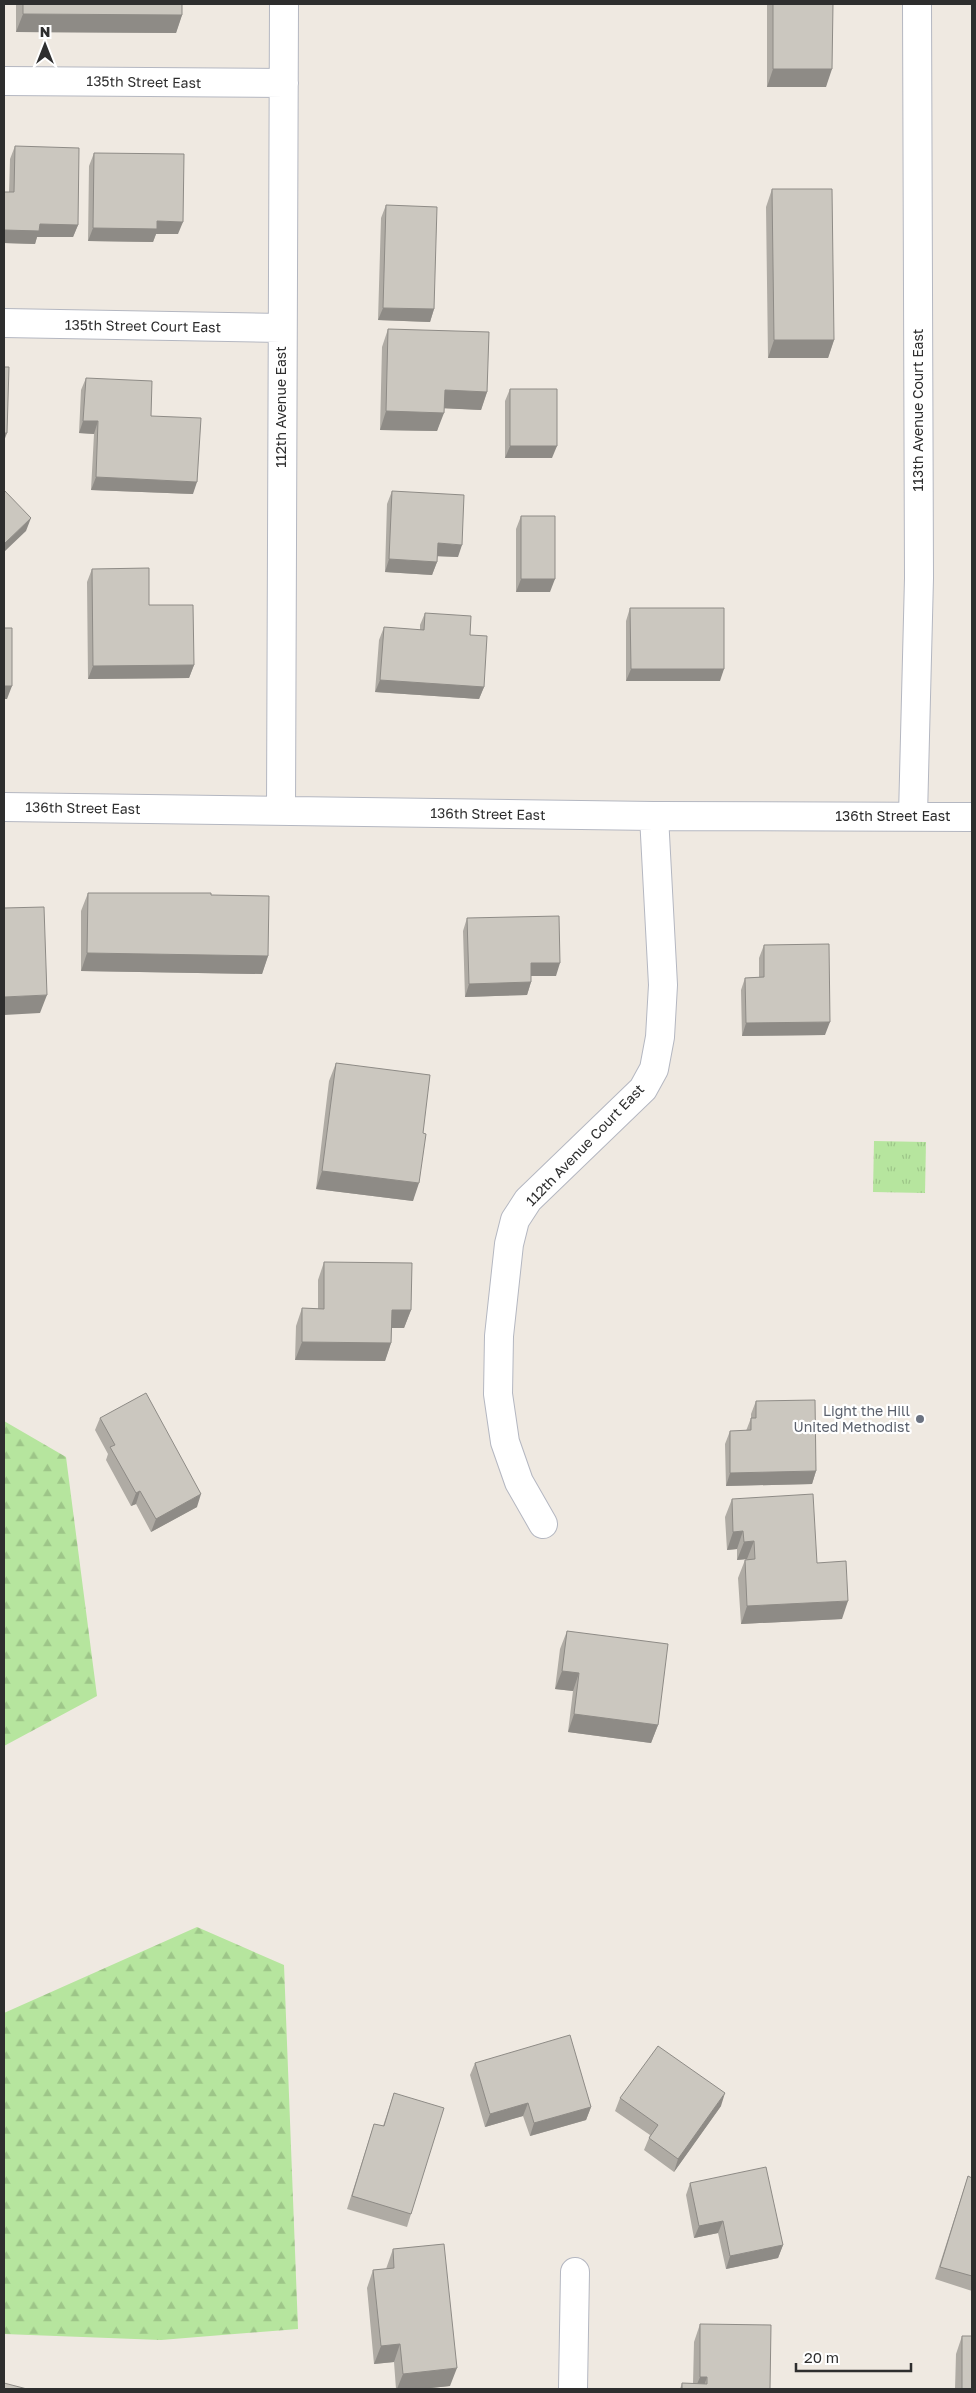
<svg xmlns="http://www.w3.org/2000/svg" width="976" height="2393" viewBox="0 0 976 2393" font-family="'Golos Text',sans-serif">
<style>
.forest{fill:url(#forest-firs)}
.park{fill:url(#park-tufts)}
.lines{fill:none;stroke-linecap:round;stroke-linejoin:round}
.minor-casing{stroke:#b4b7c1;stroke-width:30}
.minor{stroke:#fff;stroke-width:28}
.wall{fill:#afaba4}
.shaded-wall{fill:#8e8b86}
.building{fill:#cbc7bf;stroke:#8e8b86}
.worship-dot{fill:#6b7280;stroke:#fff;stroke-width:2}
.labels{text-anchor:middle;stroke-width:4.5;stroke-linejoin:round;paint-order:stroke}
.street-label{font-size:14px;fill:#2e2e2e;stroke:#fff}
.worship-label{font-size:14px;fill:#5b616d;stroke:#fff;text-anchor:end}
</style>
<defs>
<pattern id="forest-firs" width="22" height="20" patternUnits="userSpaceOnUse" patternTransform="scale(1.25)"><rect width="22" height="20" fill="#b6e59e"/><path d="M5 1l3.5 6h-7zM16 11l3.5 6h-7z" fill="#9dc588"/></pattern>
<pattern id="park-tufts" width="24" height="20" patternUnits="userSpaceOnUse" patternTransform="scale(1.25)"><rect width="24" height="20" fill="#b6e59e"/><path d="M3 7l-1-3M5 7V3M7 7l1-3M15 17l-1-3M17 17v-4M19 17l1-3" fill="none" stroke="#9dc588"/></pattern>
</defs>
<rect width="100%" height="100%" fill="#efe9e1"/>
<path class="forest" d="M 4,1421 L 66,1457 L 97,1696 L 4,1746 Z
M 197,1927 L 284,1965 L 298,2329 L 161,2340 L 4,2334 L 4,2013 Z"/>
<path class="park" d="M 874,1141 L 926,1142 L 925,1193 L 873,1192 Z"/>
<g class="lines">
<g class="minor-casing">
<path id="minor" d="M 4,81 L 284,83
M 4,323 L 281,328
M 4,807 L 654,816 L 972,817
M 281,811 L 284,4
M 913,816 L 919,578 L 917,4
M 543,1524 L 519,1482 L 505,1442 L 498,1394 L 499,1336 L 509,1244 L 515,1220 L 528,1200 L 643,1089 L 654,1069 L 660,1037 L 663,985 L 654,816
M 573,2389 L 575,2272"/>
</g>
<use href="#minor" class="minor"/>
</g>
<path class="wall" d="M 16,4 L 182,4 L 182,15 L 176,33 L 16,32 Z
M 767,4 L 833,4 L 826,87 L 767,87 Z
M 15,146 L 78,225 L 73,237 L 37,237 L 35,244 L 4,243 L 4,192 L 9,192 L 10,159 Z
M 94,153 L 178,234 L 156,234 L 153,242 L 88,241 L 89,166 Z
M 772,189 L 834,340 L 828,358 L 768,358 L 766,207 Z
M 386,205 L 434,309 L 430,322 L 378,320 L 381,218 Z
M 388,329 L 487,392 L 481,410 L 444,408 L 437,431 L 380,430 L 382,347 Z
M 86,378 L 151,416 L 193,494 L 91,490 L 94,434 L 79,433 L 81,390 Z
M 510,389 L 552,458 L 505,458 L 505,401 Z
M 392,491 L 458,557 L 437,556 L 437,562 L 432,575 L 385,572 L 387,504 Z
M 521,516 L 550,592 L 516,592 L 516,529 Z
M 92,569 L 149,605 L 194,665 L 189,678 L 88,679 L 87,582 Z
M 630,608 L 720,681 L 626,681 L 626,621 Z
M 425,613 L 470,635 L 484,687 L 479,699 L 375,692 L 379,640 L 384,627 L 420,630 L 420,625 Z
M 88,893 L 211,895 L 268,956 L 262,974 L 81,971 L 81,911 Z
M 467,918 L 556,976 L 531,976 L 531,982 L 527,995 L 465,997 L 463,931 Z
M 764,945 L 825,1035 L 742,1036 L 741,990 L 745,978 L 759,977 L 759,958 Z
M 336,1063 L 423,1133 L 413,1201 L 316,1189 L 329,1081 Z
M 324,1262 L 411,1310 L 404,1328 L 392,1328 L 391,1343 L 385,1361 L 295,1360 L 296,1326 L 302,1308 L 318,1309 L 318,1280 Z
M 756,1401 L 816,1471 L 812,1484 L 726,1486 L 725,1444 L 730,1431 L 746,1431 L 751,1418 L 751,1414 Z
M 100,1418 L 197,1507 L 151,1532 L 136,1504 L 131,1506 L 106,1460 L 108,1454 L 95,1430 Z
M 732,1499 L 817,1563 L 842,1619 L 741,1624 L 738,1578 L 745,1560 L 747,1559 L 737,1560 L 737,1549 L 727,1550 L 725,1517 Z
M 567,1631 L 658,1725 L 651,1743 L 568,1732 L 573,1691 L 555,1689 L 560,1649 Z
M 475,2063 L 591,2107 L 586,2120 L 530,2136 L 523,2116 L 485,2127 L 470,2075 Z
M 394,2093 L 411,2214 L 407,2227 L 347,2209 L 374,2124 L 383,2126 Z
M 620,2098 L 721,2106 L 674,2172 L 644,2150 L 649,2138 L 650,2135 L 615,2111 Z
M 968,2176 L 972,2178 L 972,2291 L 935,2279 Z
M 690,2183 L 783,2245 L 778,2258 L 726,2269 L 718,2233 L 694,2238 L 686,2195 Z
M 393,2249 L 450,2386 L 421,2389 L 396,2389 L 394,2362 L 374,2364 L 367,2288 L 373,2270 L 386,2269 Z
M 700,2324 L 770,2389 L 680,2389 L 682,2383 L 693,2384 L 694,2342 Z
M 962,2336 L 972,2389 L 955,2389 L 956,2354 Z"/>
<path class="shaded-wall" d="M 23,14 L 182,15 L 176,33 L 16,32 Z
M 773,69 L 832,69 L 826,87 L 767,87 Z
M 157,221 L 183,222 L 178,234 L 156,234 L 153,242 L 88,241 L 93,228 Z
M 40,224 L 78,225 L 73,237 L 37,237 L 35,244 L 4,243 L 4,230 Z
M 383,308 L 434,309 L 430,322 L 378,320 Z
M 774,340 L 834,340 L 828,358 L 768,358 Z
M 445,390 L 487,392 L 481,410 L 438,408 Z
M 386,411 L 444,413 L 437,431 L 380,430 Z
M 83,421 L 98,421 L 94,434 L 79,433 Z
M 4,433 L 7,433 L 4,441 Z
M 510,446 L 557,446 L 552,458 L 505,458 Z
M 96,477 L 197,482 L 193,494 L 91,490 Z
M 31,518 L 26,531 L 4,552 L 4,544 Z
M 438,543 L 462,545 L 458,557 L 433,556 Z
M 389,559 L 437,562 L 432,575 L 385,572 Z
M 521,579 L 555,579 L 550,592 L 516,592 Z
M 194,665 L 189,678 L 88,679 L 93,666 Z
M 631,669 L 724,669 L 720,681 L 626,681 Z
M 380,680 L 484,687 L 479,699 L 375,692 Z
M 4,686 L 12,686 L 7,699 L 4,699 Z
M 87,953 L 268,956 L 262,974 L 81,971 Z
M 531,963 L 560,963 L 556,976 L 526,976 Z
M 531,982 L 527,995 L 465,997 L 469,984 Z
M 47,995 L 40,1013 L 4,1015 L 4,997 Z
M 830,1022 L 825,1035 L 742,1036 L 746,1023 Z
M 322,1171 L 419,1183 L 413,1201 L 316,1189 Z
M 392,1310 L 411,1310 L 404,1328 L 385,1328 Z
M 302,1342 L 391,1343 L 385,1361 L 295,1360 Z
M 816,1471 L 812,1484 L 726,1486 L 730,1473 Z
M 140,1491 L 136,1504 L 131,1506 L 136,1493 Z
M 201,1494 L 197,1507 L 151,1532 L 156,1519 Z
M 743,1531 L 737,1549 L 727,1550 L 733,1532 Z
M 754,1541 L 747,1559 L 737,1560 L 744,1542 Z
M 848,1601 L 842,1619 L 741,1624 L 747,1606 Z
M 562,1671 L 579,1673 L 573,1691 L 555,1689 Z
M 574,1714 L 658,1725 L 651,1743 L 568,1732 Z
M 725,2093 L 721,2106 L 674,2172 L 678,2159 Z
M 528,2103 L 523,2116 L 485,2127 L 490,2114 Z
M 591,2107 L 586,2120 L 530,2136 L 534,2123 Z
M 723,2221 L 718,2233 L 694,2238 L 699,2226 Z
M 783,2245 L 778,2258 L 726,2269 L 730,2256 Z
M 400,2344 L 394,2362 L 374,2364 L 381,2346 Z
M 457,2368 L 450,2386 L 421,2389 L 397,2389 L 403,2374 Z
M 700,2377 L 707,2377 L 703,2389 L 695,2389 Z"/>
<path class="building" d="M 23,4 L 182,4 L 182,15 L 23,14 Z
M 773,4 L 833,4 L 832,69 L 773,69 Z
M 15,146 L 79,148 L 78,225 L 40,224 L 39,231 L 4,230 L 4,192 L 14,192 Z
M 94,153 L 184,154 L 183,222 L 157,221 L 157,229 L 93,228 Z
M 772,189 L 832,189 L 834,340 L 774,340 Z
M 386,205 L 437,207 L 434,309 L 383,308 Z
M 388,329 L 489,332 L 487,392 L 445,390 L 444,413 L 386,411 Z
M 4,367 L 9,367 L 7,433 L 4,433 Z
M 86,378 L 152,381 L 151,416 L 201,418 L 197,482 L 96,477 L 98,421 L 83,421 Z
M 510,389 L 557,389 L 557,446 L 510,446 Z
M 4,490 L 31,518 L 4,544 Z
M 392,491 L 464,495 L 462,545 L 438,543 L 437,562 L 389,559 Z
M 521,516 L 555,516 L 555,579 L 521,579 Z
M 149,568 L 149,605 L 193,605 L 194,665 L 93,666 L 92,569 Z
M 630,608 L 724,608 L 724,669 L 631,669 Z
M 425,613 L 471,616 L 470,635 L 487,636 L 484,687 L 380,680 L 384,627 L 424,630 Z
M 4,628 L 12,628 L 12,686 L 4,686 Z
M 88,893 L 211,893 L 211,895 L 269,896 L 268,956 L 87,953 Z
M 44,907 L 47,995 L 4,997 L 4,908 Z
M 559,916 L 560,963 L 531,963 L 531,982 L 469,984 L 467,918 Z
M 829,944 L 830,1022 L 746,1023 L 745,978 L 764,977 L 764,945 Z
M 336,1063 L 430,1075 L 423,1133 L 426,1134 L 419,1183 L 322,1171 Z
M 324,1262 L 412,1263 L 411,1310 L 392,1310 L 391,1343 L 302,1342 L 302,1308 L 324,1309 Z
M 146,1393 L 201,1494 L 156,1519 L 140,1491 L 136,1493 L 110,1447 L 115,1445 L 100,1418 Z
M 815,1400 L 816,1471 L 730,1473 L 730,1431 L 751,1430 L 751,1418 L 756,1418 L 756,1401 Z
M 813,1494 L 817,1563 L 846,1561 L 848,1601 L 747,1606 L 745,1560 L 755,1559 L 754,1541 L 744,1542 L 743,1531 L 733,1532 L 732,1499 Z
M 567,1631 L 668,1644 L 658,1725 L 574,1714 L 579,1673 L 562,1671 Z
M 570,2035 L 591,2107 L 534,2123 L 528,2103 L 490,2114 L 475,2063 Z
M 658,2046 L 725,2093 L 678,2159 L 649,2138 L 658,2125 L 620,2098 Z
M 394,2093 L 444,2108 L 411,2214 L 352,2196 L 374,2124 L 384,2126 Z
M 766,2167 L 783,2245 L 730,2256 L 723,2221 L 699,2226 L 690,2183 Z
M 968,2176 L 972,2178 L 972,2276 L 940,2267 Z
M 444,2244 L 457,2368 L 403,2374 L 400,2344 L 381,2346 L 373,2270 L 394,2268 L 393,2249 Z
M 700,2324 L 771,2325 L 770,2389 L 682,2389 L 682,2383 L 707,2384 L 707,2377 L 700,2377 Z
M 962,2336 L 972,2336 L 972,2389 L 962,2389 Z
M 4,2383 L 27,2389 L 4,2389 Z"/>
<circle class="worship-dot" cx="920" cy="1419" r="5"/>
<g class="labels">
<g class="street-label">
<text transform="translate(144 82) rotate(1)" y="5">135th Street East</text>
<text transform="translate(143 326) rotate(1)" y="5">135th Street Court East</text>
<text transform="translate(281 407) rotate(-90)" y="5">112th Avenue East</text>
<text transform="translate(918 410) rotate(-90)" y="5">113th Avenue Court East</text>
<text transform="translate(83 808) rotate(1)" y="5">136th Street East</text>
<text transform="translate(488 814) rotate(1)" y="5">136th Street East</text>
<text x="893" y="821">136th Street East</text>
<text transform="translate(585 1145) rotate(-46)" y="5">112th Avenue Court East</text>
</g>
<g class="worship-label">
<text x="910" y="1416">Light the Hill<tspan x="910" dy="16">United Methodist</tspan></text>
</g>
</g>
<rect width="976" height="2393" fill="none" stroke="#2e2e2e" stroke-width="10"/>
<g transform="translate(45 45)" stroke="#ffffff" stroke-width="4" paint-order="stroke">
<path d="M0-4L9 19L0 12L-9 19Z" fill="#2e2e2e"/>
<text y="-8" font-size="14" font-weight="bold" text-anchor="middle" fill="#2e2e2e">N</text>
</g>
<path d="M796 2363v8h115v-8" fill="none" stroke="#2e2e2e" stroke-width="2.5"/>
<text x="804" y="2363" font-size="15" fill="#2e2e2e" stroke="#ffffff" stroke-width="4" paint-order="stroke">20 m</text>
</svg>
